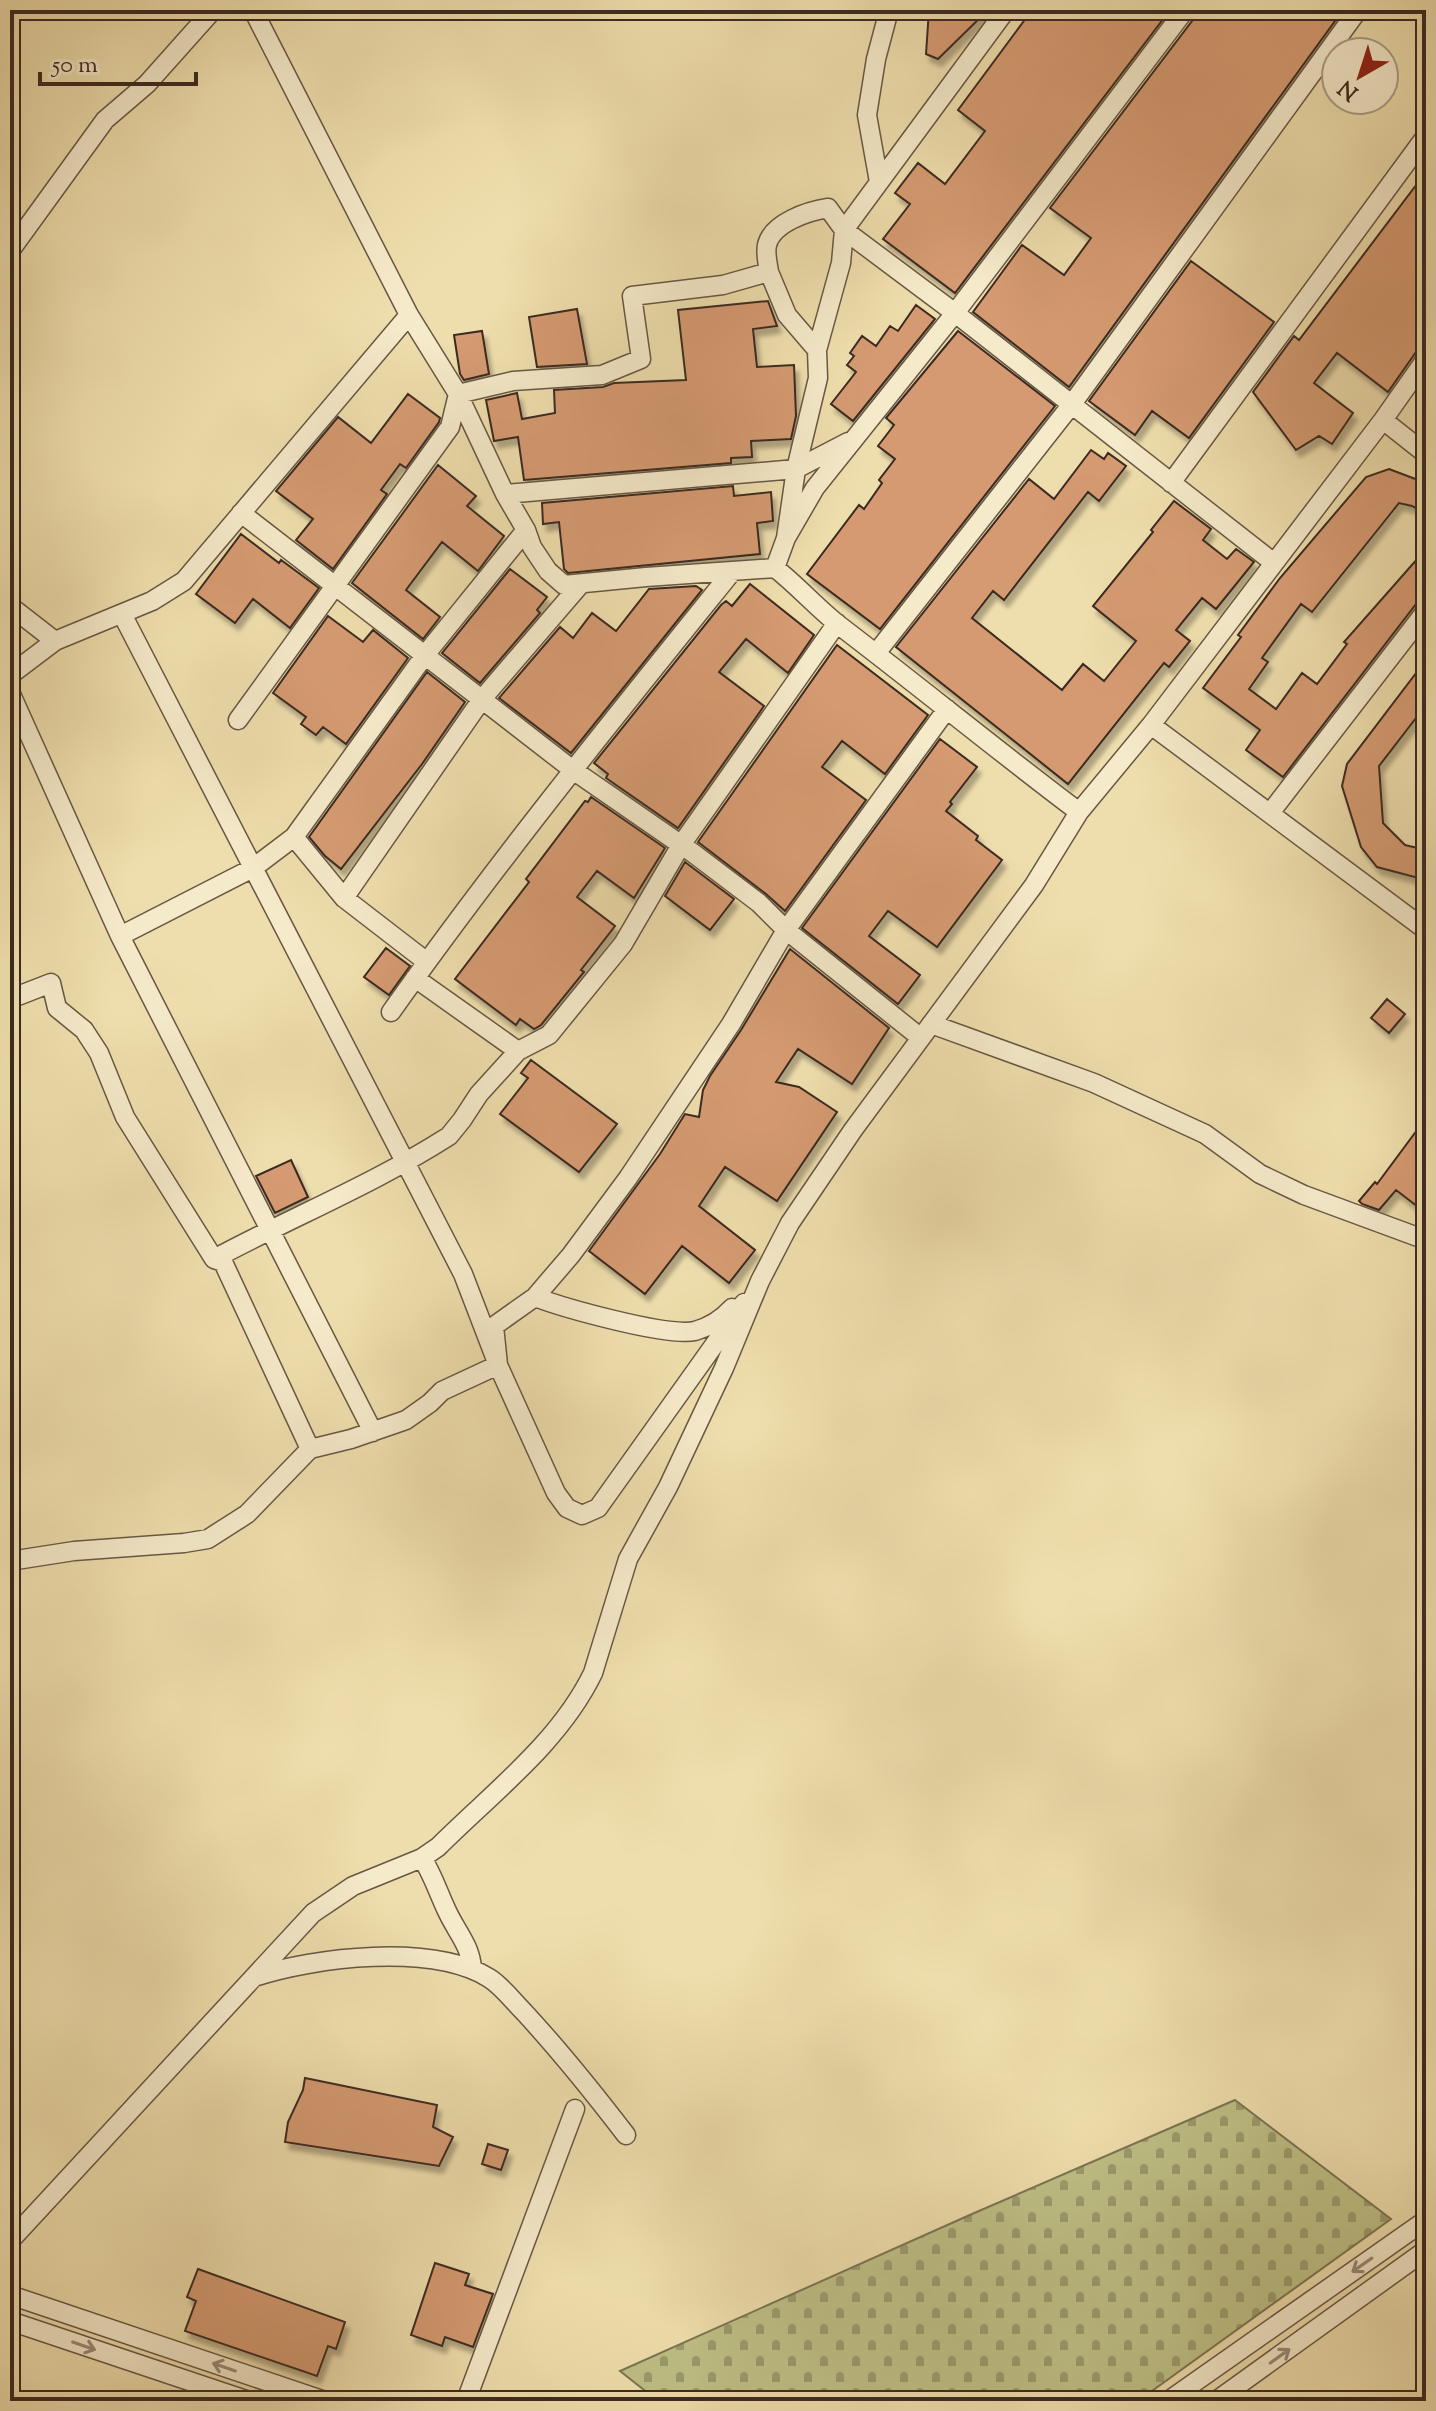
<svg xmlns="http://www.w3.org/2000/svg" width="1436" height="2411" viewBox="0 0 1436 2411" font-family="'Sorts Mill Goudy',serif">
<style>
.cemetery{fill:url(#cemetery-stones);stroke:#7c7554;stroke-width:2}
.building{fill:#d59a71;stroke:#3b2a21;stroke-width:2;filter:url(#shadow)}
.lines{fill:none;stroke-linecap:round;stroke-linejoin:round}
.street-casing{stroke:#685744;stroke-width:21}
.street{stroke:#f5eaca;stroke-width:18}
.oneway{stroke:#988a76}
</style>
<defs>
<pattern id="cemetery-stones" width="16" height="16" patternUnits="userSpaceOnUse" patternTransform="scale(2)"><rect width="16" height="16" fill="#bec086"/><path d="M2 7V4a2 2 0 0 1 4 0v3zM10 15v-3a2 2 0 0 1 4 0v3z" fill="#9c9c6d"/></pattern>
<filter id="shadow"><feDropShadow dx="4" dy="7" stdDeviation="2" flood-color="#0004"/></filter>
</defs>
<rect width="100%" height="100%" fill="#efdead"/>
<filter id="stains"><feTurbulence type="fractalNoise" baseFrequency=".0025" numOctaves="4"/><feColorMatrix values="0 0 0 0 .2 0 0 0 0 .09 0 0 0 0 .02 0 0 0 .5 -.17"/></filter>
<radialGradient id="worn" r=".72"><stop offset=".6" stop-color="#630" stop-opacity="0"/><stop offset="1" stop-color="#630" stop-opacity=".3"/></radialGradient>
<path class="cemetery" d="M 1235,2100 L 1391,2219 L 1138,2401 L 658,2401 L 620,2371 L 972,2214 Z"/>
<path class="building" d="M 929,10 L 988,10 L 938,59 L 926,54 Z
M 1032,10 L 1170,10 L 955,293 L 883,239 L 910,204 L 895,193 L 918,163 L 945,184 L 985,131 L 958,110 Z
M 1197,10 L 1343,10 L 1069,387 L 973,312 L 1022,245 L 1064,275 L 1091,238 L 1050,208 L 1195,17 Z
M 1426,172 L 1426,347 L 1416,352 L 1388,392 L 1337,353 L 1314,383 L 1353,413 L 1332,444 L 1319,436 L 1296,450 L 1253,392 L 1294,336 L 1299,340 Z
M 1191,261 L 1274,322 L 1189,438 L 1152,411 L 1135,435 L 1089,401 Z
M 768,301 L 777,326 L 753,329 L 757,367 L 794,365 L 796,416 L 791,439 L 751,441 L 752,457 L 731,458 L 731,463 L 524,480 L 518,437 L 494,441 L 486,400 L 517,393 L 522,419 L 555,413 L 554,390 L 603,387 L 614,383 L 686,380 L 678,310 Z
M 916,305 L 935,319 L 853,421 L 831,404 L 856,372 L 847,365 L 854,356 L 850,353 L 862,336 L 876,346 L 890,326 L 898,331 Z
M 577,309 L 587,364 L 537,367 L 529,317 Z
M 482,331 L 489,374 L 464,380 L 460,374 L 454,335 Z
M 958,331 L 1055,406 L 880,629 L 807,574 L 859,505 L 864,509 L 882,483 L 879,480 L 895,459 L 878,446 L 894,425 L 886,418 Z
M 408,394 L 440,418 L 439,422 L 406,468 L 400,464 L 381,490 L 387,494 L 333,569 L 296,540 L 313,519 L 276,491 L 338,417 L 371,443 Z
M 1091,450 L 1104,459 L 1108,453 L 1126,466 L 1099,501 L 1088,492 L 1004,600 L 993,591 L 972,618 L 1062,690 L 1083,664 L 1104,681 L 1136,641 L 1093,606 L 1153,532 L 1151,530 L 1174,501 L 1211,529 L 1203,540 L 1227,559 L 1236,549 L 1254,562 L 1216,609 L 1202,598 L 1176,630 L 1190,641 L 1169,667 L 1164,663 L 1068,784 L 896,647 L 1029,479 L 1054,499 Z
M 438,465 L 476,496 L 467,506 L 504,536 L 478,571 L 442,542 L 406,590 L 440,617 L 423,639 L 352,583 Z
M 1389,469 L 1426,483 L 1426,514 L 1412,506 L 1399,503 L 1312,612 L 1301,604 L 1262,658 L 1268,662 L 1249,689 L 1276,709 L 1302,673 L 1317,684 L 1347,644 L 1344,642 L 1426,549 L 1426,599 L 1416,604 L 1283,777 L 1246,750 L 1260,730 L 1203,688 L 1241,637 L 1238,635 L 1280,578 L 1366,477 Z
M 733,486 L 734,496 L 771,492 L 773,521 L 757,523 L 760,554 L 568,573 L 564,569 L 559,522 L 543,524 L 542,503 Z
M 241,534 L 279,563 L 281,560 L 319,588 L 290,628 L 253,599 L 235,623 L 196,594 Z
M 510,569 L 547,597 L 537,610 L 540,613 L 480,683 L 442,653 Z
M 750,584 L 814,635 L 788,673 L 746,639 L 719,672 L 764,706 L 678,828 L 606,778 L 608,774 L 594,763 L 721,605 L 726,601 L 732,606 Z
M 696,586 L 702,590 L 571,753 L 499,698 L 560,627 L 573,638 L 592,613 L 616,631 L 649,589 Z
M 328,616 L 363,642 L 373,630 L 408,658 L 346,744 L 323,727 L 316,735 L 301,724 L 306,717 L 273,693 Z
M 837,645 L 928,715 L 885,774 L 842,741 L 822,767 L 866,800 L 785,911 L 766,894 L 698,842 Z
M 1426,660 L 1426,705 L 1379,766 L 1383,823 L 1405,845 L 1426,850 L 1426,880 L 1377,867 L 1361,847 L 1342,786 L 1347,764 Z
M 427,672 L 465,702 L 422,764 L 341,869 L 325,856 L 309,837 Z
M 940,739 L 977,767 L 950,802 L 952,804 L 946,811 L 978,836 L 976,840 L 1002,860 L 937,947 L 888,911 L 869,936 L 920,975 L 898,1004 L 802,928 Z
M 591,797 L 665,848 L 634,898 L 597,871 L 577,897 L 615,926 L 581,970 L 584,972 L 541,1025 L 534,1029 L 520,1019 L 516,1025 L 455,979 L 529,882 L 526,879 L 585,801 L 588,802 Z
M 685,862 L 734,899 L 710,930 L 665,896 Z
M 386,948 L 410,966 L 389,995 L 364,977 Z
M 790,949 L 889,1028 L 852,1084 L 798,1049 L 776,1082 L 799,1087 L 837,1112 L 777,1201 L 725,1167 L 699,1206 L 755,1250 L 729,1283 L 682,1246 L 645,1294 L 589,1251 L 660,1154 L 685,1114 L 699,1117 L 703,1090 L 710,1076 L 741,1030 Z
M 1387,999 L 1405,1014 L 1389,1033 L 1371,1018 Z
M 531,1060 L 617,1124 L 579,1172 L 500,1114 L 528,1078 L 521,1073 Z
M 1426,1118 L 1426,1213 L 1396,1190 L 1379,1210 L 1362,1204 L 1359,1201 L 1375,1182 L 1377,1184 Z
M 291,1160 L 308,1197 L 275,1213 L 256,1176 Z
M 305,2078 L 437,2105 L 433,2127 L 453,2137 L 439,2166 L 285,2142 L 288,2122 L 303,2090 Z
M 488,2144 L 508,2150 L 501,2170 L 482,2164 Z
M 435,2263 L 469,2274 L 465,2285 L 493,2294 L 473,2347 L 445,2337 L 442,2346 L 411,2335 Z
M 198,2269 L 345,2322 L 336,2349 L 328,2346 L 317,2376 L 185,2331 L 196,2301 L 187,2297 Z"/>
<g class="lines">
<g class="street-casing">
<path id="street" d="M 1006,10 L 844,230 L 955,313 L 1274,563
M 879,182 L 867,115 L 876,59 L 889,10
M 10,251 L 105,120 L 147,84 L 213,10
M 769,272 L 787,315 L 817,350
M 1383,420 L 1426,454
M 1171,483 L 1426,136
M 505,494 L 796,469 L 848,442
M 241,513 L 573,770 L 693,853 L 759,903 L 786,930 L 921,1038
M 775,568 L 646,577 L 564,585 L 548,571 L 532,547 L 526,530 L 505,494 L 458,394 L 513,381 L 602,375 L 641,359 L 632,296 L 723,285 L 769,272 C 768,265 765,253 767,245 C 772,223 808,211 828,208 L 844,230 L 841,263 L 817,350 L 818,378 L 796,469 L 786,538
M 10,606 L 55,641
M 122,614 L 463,1274 L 498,1365 L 556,1493 L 567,1508 L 582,1515 L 598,1508 L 744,1303
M 877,652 L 1072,404 L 1358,10
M 10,675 L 55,641 L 152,601 L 184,581 L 409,315
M 10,692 L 120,936 L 373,1432
M 238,720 L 450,427 L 458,394 L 409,315 L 253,10
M 1151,725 L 1426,930
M 1079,812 C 998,751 920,687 840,626 C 817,608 798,586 775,568 L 786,538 L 815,488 L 955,313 L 1185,10
M 1270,813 L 1426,611
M 294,837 L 344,898 L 427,962
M 344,898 L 482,699 L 580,585
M 120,936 L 253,868 L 294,837 L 425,655 L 526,530
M 415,978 L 518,1051
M 10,999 L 51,983 L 57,1008 L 84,1030 L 99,1053 L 125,1117 L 214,1259 L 223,1262 L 310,1449
M 391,1012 C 498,861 615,717 731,573
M 931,1024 L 1094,1083 L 1205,1134 L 1260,1174 L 1304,1195 L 1426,1240
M 214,1259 C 292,1217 374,1184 449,1136 L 462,1120 L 479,1094 L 518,1051 L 549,1035 L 623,944 L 681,845 L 837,623
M 535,1297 C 564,1308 667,1337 695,1331 C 709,1327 722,1319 732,1308
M 10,1561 L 74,1551 L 184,1543 L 208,1539 L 247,1514 L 310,1449 L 351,1439 L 406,1420 L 430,1403 L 442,1391 L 498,1365 L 494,1326 L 535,1297 L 571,1255 L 628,1178 L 731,1024 L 786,930 L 947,709
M 422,1858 C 433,1875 438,1892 447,1911 C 456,1931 471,1946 472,1969
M 254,1977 C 315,1957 432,1943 489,1978 C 502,1986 513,2001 524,2012 C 560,2051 593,2092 626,2135
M 10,2241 L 313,1913 L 353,1886 L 422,1858 L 438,1847 C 492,1793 559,1743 593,1673 L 628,1559 L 668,1487 L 724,1368 L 760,1281 L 790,1223 L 853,1130 L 1034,885 L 1079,812 L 1151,725 L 1383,420 L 1426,359
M 10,2295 L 325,2401
M 10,2321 L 249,2401
M 466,2401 L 575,2109
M 1168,2401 L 1426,2220
M 1216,2401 L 1426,2250"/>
</g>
<use href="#street" class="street"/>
</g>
<defs><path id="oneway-shaft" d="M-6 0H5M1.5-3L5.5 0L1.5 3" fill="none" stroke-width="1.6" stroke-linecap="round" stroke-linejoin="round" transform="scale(2)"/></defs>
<g class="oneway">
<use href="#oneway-shaft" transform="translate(1362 2265) rotate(145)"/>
<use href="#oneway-shaft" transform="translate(84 2346) rotate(19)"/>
<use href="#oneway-shaft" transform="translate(1280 2356) rotate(-36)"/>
<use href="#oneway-shaft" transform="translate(224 2367) rotate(-161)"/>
</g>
<rect width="1436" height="2411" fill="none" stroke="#efdead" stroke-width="40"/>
<rect x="12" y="12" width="1412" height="2387" fill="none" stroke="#3b2a21" stroke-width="4"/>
<rect x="20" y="20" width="1396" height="2371" fill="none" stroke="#3b2a21" stroke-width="2"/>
<g transform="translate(1360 76) rotate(219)"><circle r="38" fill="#f5eaca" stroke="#ab9d86" stroke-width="2"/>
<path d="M0-6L14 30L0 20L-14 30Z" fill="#8f2418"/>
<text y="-12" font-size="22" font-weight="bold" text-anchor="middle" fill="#3b2a21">N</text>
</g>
<path d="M40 72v12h156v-12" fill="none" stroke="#3b2a21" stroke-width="4"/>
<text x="52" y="72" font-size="24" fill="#3b2a21" stroke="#f5eaca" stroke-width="6" paint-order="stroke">50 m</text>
<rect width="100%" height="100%" filter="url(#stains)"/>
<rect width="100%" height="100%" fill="url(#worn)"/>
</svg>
